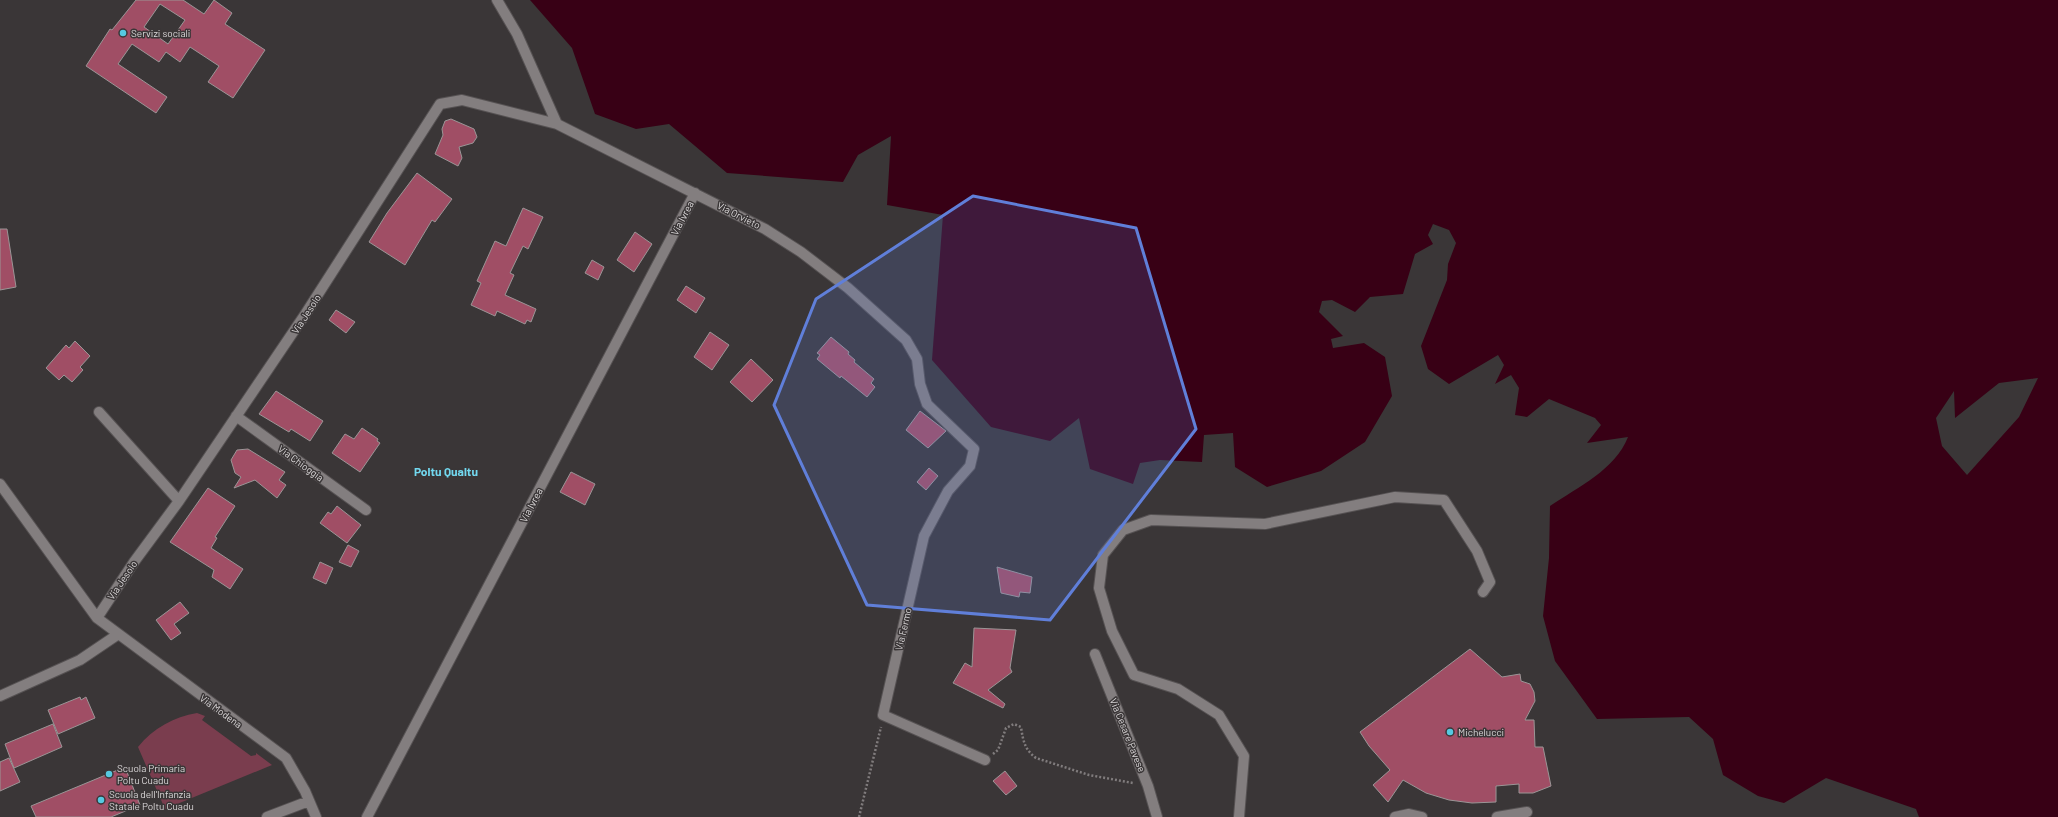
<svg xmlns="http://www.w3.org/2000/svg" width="2058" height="817" viewBox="0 0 2058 817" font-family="Barlow,sans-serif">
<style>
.green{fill:#7a3d4e}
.water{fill:#380015;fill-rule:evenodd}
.building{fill:#a04e65;stroke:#9b9596;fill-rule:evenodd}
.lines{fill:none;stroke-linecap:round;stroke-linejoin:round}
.minor-casing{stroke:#565253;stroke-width:12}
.path{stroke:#807c7d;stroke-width:2.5;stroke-dasharray:2 2;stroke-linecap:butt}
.minor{stroke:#837e7f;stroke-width:10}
.marked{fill:#607fd9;fill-opacity:0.2;stroke:#607fd9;stroke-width:3;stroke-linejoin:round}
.poi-dot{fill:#56c9e1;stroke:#3a3637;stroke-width:1.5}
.labels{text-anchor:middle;stroke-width:3;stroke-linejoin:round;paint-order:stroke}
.poi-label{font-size:10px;fill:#dcd9da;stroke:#3a3637;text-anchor:start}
.street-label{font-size:10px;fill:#dcd9da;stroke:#3a3637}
.quarter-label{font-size:12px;font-weight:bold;fill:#72d8ef;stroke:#3a3637}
</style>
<rect width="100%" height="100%" fill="#3a3637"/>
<path class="green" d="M 197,713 L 205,716 L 202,720 L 251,756 L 256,755 L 256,753 L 272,765 L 165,809 L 138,747 C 153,728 174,717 197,713 Z"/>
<path class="water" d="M 530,0 L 2058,0 L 2058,817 L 1919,817 L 1916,809 L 1826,778 L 1784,803 L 1758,796 L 1723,775 L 1713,739 L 1689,717 L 1597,719 L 1555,661 L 1543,616 L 1549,558 L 1550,506 C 1578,487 1615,470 1628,437 L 1587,443 L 1601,425 L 1595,418 L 1549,399 L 1527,417 L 1515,415 L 1519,388 L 1511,375 L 1495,384 L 1504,365 L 1498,355 L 1449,384 L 1428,369 L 1421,346 L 1447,280 L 1448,264 L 1456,243 L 1449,230 L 1433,224 L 1428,235 L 1433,244 L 1415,254 L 1403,294 L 1370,297 L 1355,312 L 1332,300 L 1322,301 L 1319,312 L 1343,336 L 1331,339 L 1333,348 L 1364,343 L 1385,357 L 1392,396 L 1365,442 L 1321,471 L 1267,487 L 1235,467 L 1233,433 L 1204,435 L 1202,462 L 1160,460 L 1140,463 L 1133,484 L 1090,469 L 1079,418 L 1050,441 L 991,427 L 932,360 L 943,215 L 887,205 L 891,136 L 858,155 L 843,182 L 727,173 L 669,124 L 636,129 L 595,114 L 572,48 ZM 2038,378 L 2019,417 L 1967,475 L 1942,446 L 1936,418 L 1954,391 L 1955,418 L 1999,383 Z"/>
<path class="building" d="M 136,0 L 183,0 L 204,14 L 214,0 L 232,13 L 225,24 L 265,50 L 233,98 L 208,82 L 219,66 L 190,47 L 180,62 L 166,52 L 159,62 L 132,44 L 118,64 L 167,97 L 156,113 L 86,66 L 110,29 L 112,30 ZM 160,4 L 185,20 L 168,44 L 144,27 Z
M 451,119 L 474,129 L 477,137 L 473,143 L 459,147 L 462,158 L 458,166 L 435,154 L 443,135 L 442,129 L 445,121 Z
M 417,173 L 452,199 L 435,222 L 432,220 L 405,265 L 369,242 L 387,213 Z
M 523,208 L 543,217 L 528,249 L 523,246 L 510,273 L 514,275 L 505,295 L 536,309 L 531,322 L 527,320 L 525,324 L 497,311 L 495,316 L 471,305 L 481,283 L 477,281 L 495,241 L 506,246 Z
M 0,229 L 7,229 L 16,287 L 0,290 Z
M 635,232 L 652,244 L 634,272 L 617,260 Z
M 592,260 L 604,267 L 598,280 L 585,273 Z
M 686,286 L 705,298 L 696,313 L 677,300 Z
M 336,310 L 355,322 L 346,333 L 329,320 Z
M 710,332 L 729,345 L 712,370 L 694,357 Z
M 831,337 L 849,352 L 848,354 L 855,360 L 854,362 L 874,379 L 871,383 L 875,387 L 867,397 L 841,376 L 840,378 L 817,359 L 820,355 L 817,353 Z
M 75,341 L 90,356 L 80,367 L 83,370 L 72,382 L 64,375 L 59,380 L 46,368 L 66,345 L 69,348 Z
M 751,359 L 773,380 L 752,402 L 730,382 Z
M 276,391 L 323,421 L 310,441 L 291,429 L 289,432 L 259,414 Z
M 920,411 L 946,431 L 928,448 L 906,430 Z
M 362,428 L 378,439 L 377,441 L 380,443 L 360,472 L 332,453 L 345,434 L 354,439 Z
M 248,449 L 285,472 L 279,480 L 286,485 L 277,498 L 255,480 L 234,488 L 241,477 L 235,473 L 231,460 L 237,450 Z
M 929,468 L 938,476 L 926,490 L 917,482 Z
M 571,472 L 595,484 L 585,505 L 560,492 Z
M 208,488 L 235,506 L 215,537 L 217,538 L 211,548 L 243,569 L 230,589 L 212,577 L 214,570 L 170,542 Z
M 337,506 L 361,525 L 347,543 L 320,523 L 328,512 L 331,514 Z
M 348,545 L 359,551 L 351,567 L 339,562 Z
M 320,562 L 333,568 L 326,584 L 313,578 Z
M 997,567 L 1032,577 L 1030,593 L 1020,592 L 1019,597 L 1001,593 Z
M 180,602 L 189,613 L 174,624 L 181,633 L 171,640 L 156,620 Z
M 974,628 L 1016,630 L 1010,668 L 1012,672 L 988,690 L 1005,704 L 1003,708 L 953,683 L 965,663 L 972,667 Z
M 1470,649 L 1502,677 L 1520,674 L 1521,681 L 1530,684 L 1534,692 L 1535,701 L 1525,720 L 1534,720 L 1535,747 L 1543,747 L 1551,786 L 1533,793 L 1519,793 L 1519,784 L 1496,786 L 1496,802 L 1472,803 L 1449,800 L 1426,793 L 1403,780 L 1388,802 L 1373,785 L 1390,770 L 1369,746 L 1360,732 Z
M 80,697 L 81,700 L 86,697 L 95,718 L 58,734 L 48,710 Z
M 53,724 L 62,747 L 14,768 L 5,744 Z
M 9,758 L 20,782 L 0,791 L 0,762 Z
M 125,767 L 140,805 L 111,817 L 36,817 L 31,806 Z
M 1005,771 L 1017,786 L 1006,795 L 993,781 Z"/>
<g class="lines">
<g class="minor-casing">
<path id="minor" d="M 497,0 L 517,34 L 557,124 L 765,229 L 801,252 L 848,288 L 906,340 L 917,359 L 920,384 L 927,404 L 974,449 L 970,466 L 948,491 L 924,536 L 883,715 L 985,760
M 99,412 L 179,501
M 236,416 L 366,510
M 0,484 L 97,618 L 286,758 L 305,791 L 316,817
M 97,618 L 134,562 L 179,501 L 306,313 L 440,104 L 462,100 L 557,124
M 1095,654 L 1148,786 L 1157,817
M 0,696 L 80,660 L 117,635
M 267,817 L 309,801
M 367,817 L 695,193
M 1239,817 L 1244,756 L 1219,715 L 1178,689 L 1134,675 L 1112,631 L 1099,588 L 1103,555 L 1123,530 L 1151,520 L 1265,524 L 1395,497 L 1444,500 L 1477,551 L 1490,582 L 1483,592
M 1395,817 L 1409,814 L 1422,817
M 1497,817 L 1527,812"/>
</g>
<path class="path" d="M 993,754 L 998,750 L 1006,728 L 1014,724 L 1021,727 C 1023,741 1025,750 1036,758 L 1089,775 L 1133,783
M 859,817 L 881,727"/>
<use href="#minor" class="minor"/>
</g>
<path class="marked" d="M 973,196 L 1136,228 L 1196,429 L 1050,620 L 867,605 L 774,405 L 816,299 Z"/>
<g class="poi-dot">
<circle cx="123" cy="33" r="4"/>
<circle cx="1450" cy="732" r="4"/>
<circle cx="109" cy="774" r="4"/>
<circle cx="101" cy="800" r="4"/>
</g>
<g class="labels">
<g class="poi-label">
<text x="131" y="37">Servizi sociali</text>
<text x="1458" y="736">Michelucci</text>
<text x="117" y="772">Scuola Primaria<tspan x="117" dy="12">Poltu Cuadu</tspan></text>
<text x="109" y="798">Scuola dell'Infanzia<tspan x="109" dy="12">Statale Poltu Cuadu</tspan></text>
</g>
<g class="street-label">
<text transform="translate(739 215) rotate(27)" y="4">Via Orvieto</text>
<text transform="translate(682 218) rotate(-62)" y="4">Via Ivrea</text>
<text transform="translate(306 314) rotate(-57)" y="4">Via Jesolo</text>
<text transform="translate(301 463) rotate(36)" y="4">Via Chioggia</text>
<text transform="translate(531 505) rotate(-62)" y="4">Via Ivrea</text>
<text transform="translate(122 580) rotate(-56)" y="4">Via Jesolo</text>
<text transform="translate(903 629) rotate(-77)" y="4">Via Fermo</text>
<text transform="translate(221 711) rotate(36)" y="4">Via Modena</text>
<text transform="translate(1128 735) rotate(68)" y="4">Via Cesare Pavese</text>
</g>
<g class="quarter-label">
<text x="446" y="476">Poltu Qualtu</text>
</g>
</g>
</svg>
